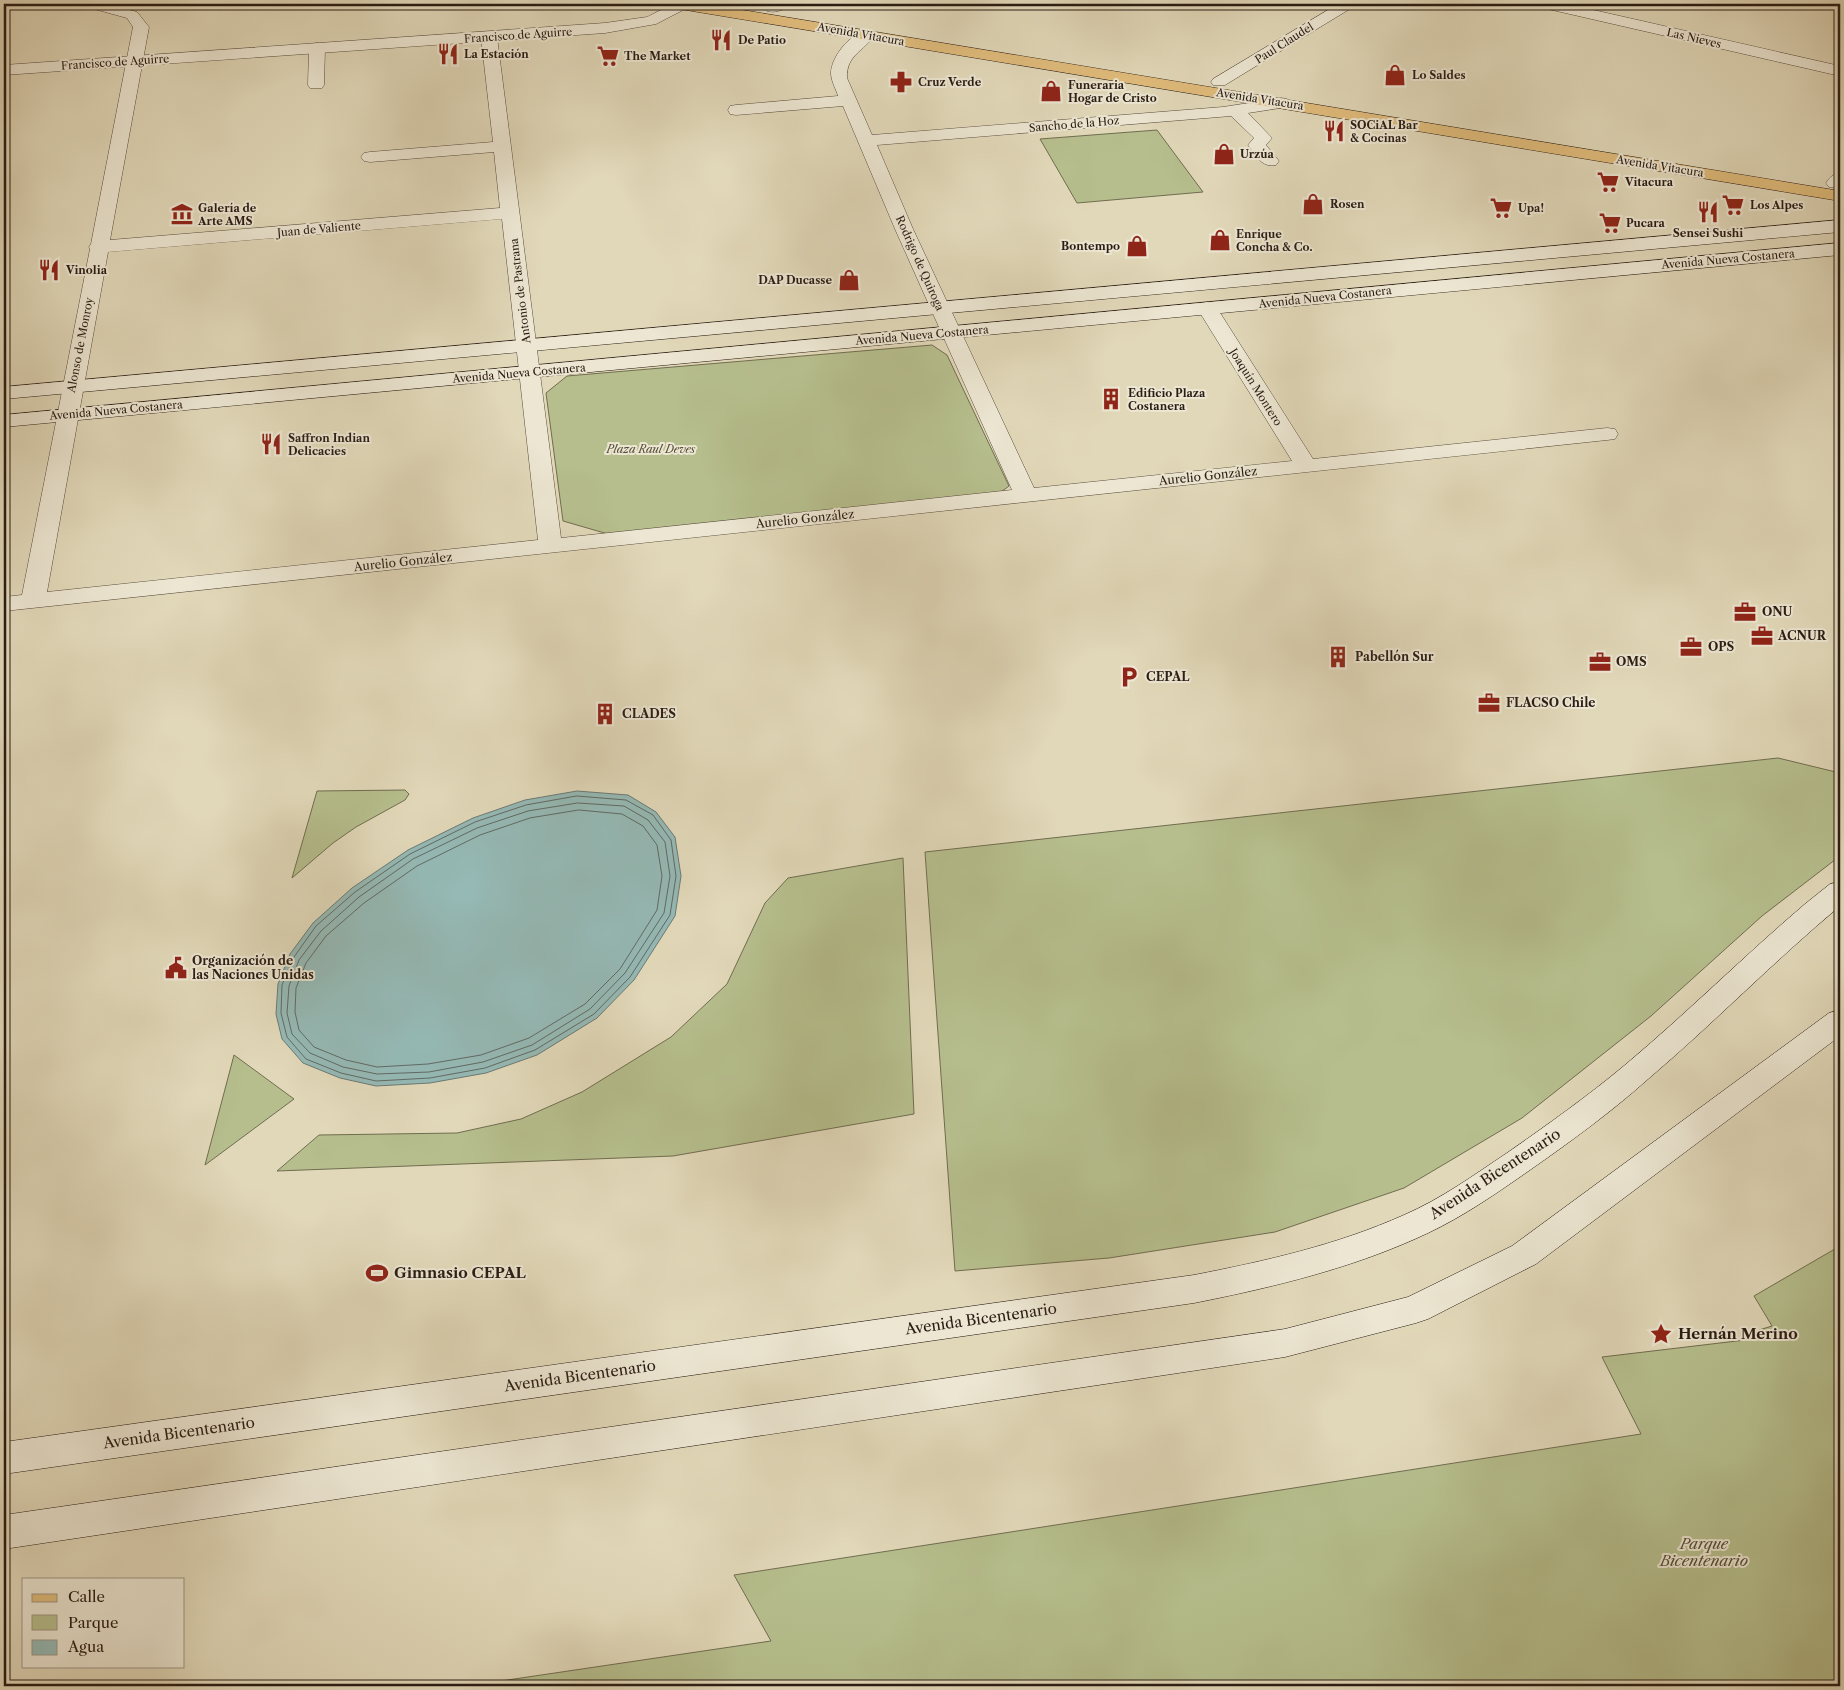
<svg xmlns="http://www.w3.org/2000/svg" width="1844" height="1690" viewBox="0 0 1844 1690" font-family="'Libre Caslon Text',serif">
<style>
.green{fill:#b6be8d;stroke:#706d50}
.water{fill:#95b9b5;stroke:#6a7a75}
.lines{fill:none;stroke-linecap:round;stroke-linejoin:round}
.shore{stroke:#606a64;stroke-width:1}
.minor-casing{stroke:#584b3d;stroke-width:1}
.tertiary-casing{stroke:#584b3d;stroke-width:1}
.secondary-casing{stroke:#2a1c14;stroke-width:1}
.primary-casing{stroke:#2a1c14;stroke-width:1}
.minor{fill:#ece6d2;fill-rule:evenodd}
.tertiary{fill:#ece6d2;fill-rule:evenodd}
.secondary{fill:#ece6d2;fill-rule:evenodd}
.primary{fill:#e0bc7c;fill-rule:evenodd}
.labels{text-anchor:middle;stroke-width:4;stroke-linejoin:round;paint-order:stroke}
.far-street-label{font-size:11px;fill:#2a1c14;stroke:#ece6d2}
.far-poi-label{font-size:11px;font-weight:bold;fill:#2a1c14;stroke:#ece6d2;text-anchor:start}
.far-park-label{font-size:11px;font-style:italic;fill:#544d38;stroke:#ece6d2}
.street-label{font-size:12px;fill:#2a1c14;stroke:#ece6d2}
.poi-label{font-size:12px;font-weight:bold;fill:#2a1c14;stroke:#ece6d2;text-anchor:start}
.near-street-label{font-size:15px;fill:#2a1c14;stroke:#ece6d2}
.near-poi-label{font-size:15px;font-weight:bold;fill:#2a1c14;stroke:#ece6d2;text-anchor:start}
.near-park-label{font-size:15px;font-style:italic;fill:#544d38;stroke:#ece6d2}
</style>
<rect width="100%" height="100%" fill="#e1d8b9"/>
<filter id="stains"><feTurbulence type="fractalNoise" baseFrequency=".004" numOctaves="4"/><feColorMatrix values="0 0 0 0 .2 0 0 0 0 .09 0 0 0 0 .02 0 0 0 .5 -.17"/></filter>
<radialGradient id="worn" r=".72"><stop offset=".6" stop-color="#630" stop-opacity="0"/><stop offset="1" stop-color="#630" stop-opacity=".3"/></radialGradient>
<path class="green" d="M 1157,130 L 1203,192 L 1077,203 L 1040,139 Z
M 932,345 L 947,355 L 1009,486 L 997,495 L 608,534 L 563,521 L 546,393 L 567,376 Z
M 1778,758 L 1840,773 L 1840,856 L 1762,916 L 1651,1016 L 1522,1118 L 1404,1188 L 1275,1232 L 1109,1258 L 955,1271 L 925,852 Z
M 405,790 L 409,794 L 405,800 L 356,827 L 333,843 L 292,878 L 317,791 Z
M 903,858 L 914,1114 L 673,1156 L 277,1171 L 319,1135 L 457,1133 L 521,1119 L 582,1092 L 671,1037 L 727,984 L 765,903 L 788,878 Z
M 234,1055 L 294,1099 L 205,1165 Z
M 1840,1246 L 1840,1686 L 467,1686 L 771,1641 L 734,1575 L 1641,1434 L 1602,1357 L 1762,1338 L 1759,1330 L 1772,1326 L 1754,1296 Z"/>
<path class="water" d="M 577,791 L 628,795 L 656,812 L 675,837 L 681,876 L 675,916 L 634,980 L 597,1018 L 537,1055 L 486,1073 L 430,1083 L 376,1086 L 340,1078 L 303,1063 L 282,1039 L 276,1014 L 278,984 L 290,954 L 313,923 L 352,888 L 408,850 L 473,818 L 525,800 Z"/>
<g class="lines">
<path class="shore" d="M 577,796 L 626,800 L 653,815 L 671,840 L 676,876 L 670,915 L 630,977 L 594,1014 L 535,1050 L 485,1068 L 430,1078 L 376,1081 L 341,1073 L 306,1059 L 287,1037 L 281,1013 L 282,985 L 294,957 L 316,926 L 355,892 L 410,854 L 475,822 L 526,805 Z
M 578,803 L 624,806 L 648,820 L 665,842 L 670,876 L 664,913 L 625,973 L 590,1009 L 532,1045 L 483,1062 L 429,1072 L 377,1074 L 343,1067 L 310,1053 L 292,1034 L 287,1013 L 289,986 L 299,960 L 321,931 L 359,897 L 413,859 L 477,828 L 528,811 Z
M 579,810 L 622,814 L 643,826 L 657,845 L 662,876 L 657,910 L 620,969 L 585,1004 L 529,1038 L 481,1055 L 428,1064 L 377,1067 L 346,1060 L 314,1047 L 299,1030 L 295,1012 L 296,988 L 306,963 L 326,936 L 364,903 L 417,866 L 480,835 L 530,818 Z"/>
<g class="minor-casing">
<path id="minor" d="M 85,4 L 108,4 L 137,12 L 149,27 L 110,240 L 500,208 L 494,152 L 370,162 L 364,161 L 361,157 L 364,153 L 370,152 L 493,142 L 481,37 L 483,34 L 495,34 L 497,37 L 561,538 L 1012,490 L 895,229 L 843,106 L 736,115 L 730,114 L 728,110 L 730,106 L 736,105 L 838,96 C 836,89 831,81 831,73 C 831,56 854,27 873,32 L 875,35 C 864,51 846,55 847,78 L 872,135 L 1223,107 L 1281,98 L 1287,99 L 1289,103 L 1287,107 L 1248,113 L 1272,138 L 1266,145 L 1279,161 L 1276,165 C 1262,168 1256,156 1248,145 L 1254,138 L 1231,116 L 877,145 L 913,229 L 1034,488 L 1292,461 L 1197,308 L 1200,304 L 1207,302 L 1214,304 L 1217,308 L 1313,459 L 1607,428 L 1615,429 L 1618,434 L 1615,439 L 1607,440 L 4,611 L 4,597 L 22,595 L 90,249 L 89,247 L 91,244 L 133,27 L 127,18 L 87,7 ZM 502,219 L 538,540 L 47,592 L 108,252 Z
M 769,4 L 789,4 C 784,11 774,13 767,11 L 764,8 Z
M 1338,4 L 1356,4 L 1353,7 L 1225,85 L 1213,85 L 1211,82 L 1213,79 Z
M 1540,4 L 1567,4 L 1840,66 L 1840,76 L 1548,9 L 1543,7 Z
M 317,43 L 323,45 L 325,48 L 324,85 L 322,88 L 310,88 L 308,85 L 309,48 L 311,45 Z
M 1840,173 L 1840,187 L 1829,187 L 1826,183 C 1830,177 1833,174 1840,173 Z"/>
</g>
<g class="tertiary-casing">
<path id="tertiary" d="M 673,4 L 692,4 L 689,7 L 656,24 L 605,33 L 4,75 L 4,65 L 605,23 L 647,17 Z"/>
</g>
<g class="secondary-casing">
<path id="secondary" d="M 1840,220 L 1840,232 L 4,399 L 4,387 Z
M 1840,243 L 1840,255 L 4,427 L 4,415 Z
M 1840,882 L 1840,906 C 1774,961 1713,1024 1647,1080 C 1610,1113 1570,1142 1530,1170 C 1497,1193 1464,1216 1428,1233 C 1354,1268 1274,1287 1194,1303 L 4,1474 L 4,1442 L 1194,1275 C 1266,1261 1337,1245 1404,1215 C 1441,1199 1474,1175 1507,1153 C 1547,1125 1588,1096 1625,1065 C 1687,1013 1744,956 1805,904 L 1830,884 Z
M 1840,1010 L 1840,1036 L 1536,1264 L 1428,1319 L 1416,1323 L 1285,1357 L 4,1549 L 4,1515 L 1285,1329 L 1408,1297 L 1512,1246 L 1829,1013 Z"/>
</g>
<g class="primary-casing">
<path id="primary" d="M 672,4 L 706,4 L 1840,191 L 1840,201 L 680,9 L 675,7 Z"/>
</g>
<use href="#minor" class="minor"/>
<use href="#tertiary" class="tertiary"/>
<use href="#secondary" class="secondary"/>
<use href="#primary" class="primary"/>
</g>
<defs>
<g id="restaurant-bare" transform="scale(1.725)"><path d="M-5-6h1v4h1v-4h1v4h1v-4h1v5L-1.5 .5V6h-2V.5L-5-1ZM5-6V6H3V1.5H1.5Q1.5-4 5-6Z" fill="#8f2418" stroke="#ece6d2" stroke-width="2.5" paint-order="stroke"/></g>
<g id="supermarket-bare" transform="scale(1.725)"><path d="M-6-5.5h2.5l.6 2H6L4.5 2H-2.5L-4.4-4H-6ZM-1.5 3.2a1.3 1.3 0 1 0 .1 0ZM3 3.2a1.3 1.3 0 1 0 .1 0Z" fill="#8f2418" stroke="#ece6d2" stroke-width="2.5" paint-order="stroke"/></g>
<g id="shop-bare" transform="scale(1.725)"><path d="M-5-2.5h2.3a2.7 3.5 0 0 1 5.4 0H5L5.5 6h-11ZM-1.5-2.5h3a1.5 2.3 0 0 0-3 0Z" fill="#8f2418" stroke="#ece6d2" stroke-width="2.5" paint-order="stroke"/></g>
<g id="pharmacy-bare" transform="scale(1.725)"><path d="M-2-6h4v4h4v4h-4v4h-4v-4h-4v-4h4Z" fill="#8f2418" stroke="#ece6d2" stroke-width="2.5" paint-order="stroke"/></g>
<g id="museum-bare" transform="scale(1.725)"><path d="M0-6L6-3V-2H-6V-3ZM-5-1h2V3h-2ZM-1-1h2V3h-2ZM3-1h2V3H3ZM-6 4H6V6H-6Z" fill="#8f2418" stroke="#ece6d2" stroke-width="2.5" paint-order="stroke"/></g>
<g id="building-bare" transform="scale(1.725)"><path d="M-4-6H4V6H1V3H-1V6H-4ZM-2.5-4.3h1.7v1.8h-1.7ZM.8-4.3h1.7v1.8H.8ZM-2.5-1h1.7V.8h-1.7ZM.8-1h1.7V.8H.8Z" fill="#8f2418" stroke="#ece6d2" stroke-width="2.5" paint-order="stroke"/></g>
<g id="office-bare" transform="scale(1.725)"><path d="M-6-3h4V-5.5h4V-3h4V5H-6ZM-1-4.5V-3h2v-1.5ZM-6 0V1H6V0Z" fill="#8f2418" stroke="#ece6d2" stroke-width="2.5" paint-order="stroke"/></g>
<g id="parking-bare" transform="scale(1.725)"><path d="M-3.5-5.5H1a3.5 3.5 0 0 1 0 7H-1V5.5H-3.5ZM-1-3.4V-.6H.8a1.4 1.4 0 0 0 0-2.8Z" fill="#8f2418" stroke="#ece6d2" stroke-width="2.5" paint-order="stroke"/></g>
<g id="civic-bare" transform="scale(1.725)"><path d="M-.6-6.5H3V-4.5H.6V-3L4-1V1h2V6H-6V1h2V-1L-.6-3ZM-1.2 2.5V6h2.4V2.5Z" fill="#8f2418" stroke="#ece6d2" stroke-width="2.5" paint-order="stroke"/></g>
<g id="stadium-bare" transform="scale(1.725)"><path d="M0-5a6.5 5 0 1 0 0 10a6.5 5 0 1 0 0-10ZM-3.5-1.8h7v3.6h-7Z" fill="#8f2418" stroke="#ece6d2" stroke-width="2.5" paint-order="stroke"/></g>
<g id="sight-bare" transform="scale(1.725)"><path d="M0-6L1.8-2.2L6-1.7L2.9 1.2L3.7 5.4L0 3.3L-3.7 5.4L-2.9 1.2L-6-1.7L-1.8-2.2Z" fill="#8f2418" stroke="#ece6d2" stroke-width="2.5" paint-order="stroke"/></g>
</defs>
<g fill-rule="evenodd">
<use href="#restaurant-bare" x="721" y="40"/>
<use href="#restaurant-bare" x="448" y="54"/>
<use href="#supermarket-bare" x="608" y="56"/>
<use href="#shop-bare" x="1395" y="75"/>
<use href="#pharmacy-bare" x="901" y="82"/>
<use href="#shop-bare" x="1051" y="91"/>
<use href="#restaurant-bare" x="1334" y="131"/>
<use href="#shop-bare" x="1224" y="154"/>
<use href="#supermarket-bare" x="1608" y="182"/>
<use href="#shop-bare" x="1313" y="204"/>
<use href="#supermarket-bare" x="1733" y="205"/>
<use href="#supermarket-bare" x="1501" y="208"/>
<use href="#restaurant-bare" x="1708" y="212"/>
<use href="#museum-bare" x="182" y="214"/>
<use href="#supermarket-bare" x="1610" y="223"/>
<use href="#shop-bare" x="1220" y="240"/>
<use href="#shop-bare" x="1137" y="246"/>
<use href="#restaurant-bare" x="49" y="270"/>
<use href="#shop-bare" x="849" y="280"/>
<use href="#building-bare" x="1111" y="399"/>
<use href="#restaurant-bare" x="271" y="444"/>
<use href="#office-bare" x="1745" y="612"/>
<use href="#office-bare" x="1762" y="636"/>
<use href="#office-bare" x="1691" y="647"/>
<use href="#building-bare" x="1338" y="657"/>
<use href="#office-bare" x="1600" y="662"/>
<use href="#parking-bare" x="1129" y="677"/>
<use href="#office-bare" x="1489" y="703"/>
<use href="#building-bare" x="605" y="714"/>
<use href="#civic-bare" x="176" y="968"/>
<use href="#stadium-bare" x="377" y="1273"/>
<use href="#sight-bare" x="1661" y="1334"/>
</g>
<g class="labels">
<g class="far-street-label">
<text transform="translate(861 34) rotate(10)" y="4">Avenida Vitacura</text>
<text transform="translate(518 35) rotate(-4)" y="4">Francisco de Aguirre</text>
<text transform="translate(1694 38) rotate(13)" y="4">Las Nieves</text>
<text transform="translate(1284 43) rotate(-32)" y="4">Paul Claudel</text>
<text transform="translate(115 62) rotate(-4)" y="4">Francisco de Aguirre</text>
<text transform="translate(1260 99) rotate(9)" y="4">Avenida Vitacura</text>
<text transform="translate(1074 124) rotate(-5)" y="4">Sancho de la Hoz</text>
<text transform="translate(1660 166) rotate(9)" y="4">Avenida Vitacura</text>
<text transform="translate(319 229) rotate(-5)" y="4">Juan de Valiente</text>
<text transform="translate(1728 259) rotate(-5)" y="4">Avenida Nueva Costanera</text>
<text transform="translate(920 263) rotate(66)" y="4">Rodrigo de Quiroga</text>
<text transform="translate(520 291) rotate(-97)" y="4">Antonio de Pastrana</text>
<text transform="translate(1325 297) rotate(-6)" y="4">Avenida Nueva Costanera</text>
<text transform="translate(922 335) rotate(-5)" y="4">Avenida Nueva Costanera</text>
<text transform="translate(80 345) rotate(-79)" y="4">Alonso de Monroy</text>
<text transform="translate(519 373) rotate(-5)" y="4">Avenida Nueva Costanera</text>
<text transform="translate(1256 387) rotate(58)" y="4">Joaquín Montero</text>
<text transform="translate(116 410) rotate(-5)" y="4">Avenida Nueva Costanera</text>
</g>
<g class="far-poi-label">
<text x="738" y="44">De Patio</text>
<text x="464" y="58">La Estación</text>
<text x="624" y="60">The Market</text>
<text x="1412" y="79">Lo Saldes</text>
<text x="918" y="86">Cruz Verde</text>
<text x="1068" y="89">Funeraria<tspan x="1068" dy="13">Hogar de Cristo</tspan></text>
<text x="1350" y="129">SOCiAL Bar<tspan x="1350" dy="13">&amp; Cocinas</tspan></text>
<text x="1240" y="158">Urzúa</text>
<text x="1625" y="186">Vitacura</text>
<text x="1330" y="208">Rosen</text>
<text x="1750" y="209">Los Alpes</text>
<text x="198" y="212">Galería de<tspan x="198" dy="13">Arte AMS</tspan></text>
<text x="1518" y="212">Upa!</text>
<text x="1626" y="227">Pucara</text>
<text x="1708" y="237" text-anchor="middle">Sensei Sushi</text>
<text x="1236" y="238">Enrique<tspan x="1236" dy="13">Concha &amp; Co.</tspan></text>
<text x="1120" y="250" text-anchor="end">Bontempo</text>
<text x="66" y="274">Vinolia</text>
<text x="832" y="284" text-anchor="end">DAP Ducasse</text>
<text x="1128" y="397">Edificio Plaza<tspan x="1128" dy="13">Costanera</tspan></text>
<text x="288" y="442">Saffron Indian<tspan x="288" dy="13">Delicacies</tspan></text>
</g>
<g class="far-park-label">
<text x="651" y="453">Plaza Raul Deves</text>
</g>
<g class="street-label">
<text transform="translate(1208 476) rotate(-6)" y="4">Aurelio González</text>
<text transform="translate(805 519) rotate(-6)" y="4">Aurelio González</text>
<text transform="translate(403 562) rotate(-6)" y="4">Aurelio González</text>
</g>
<g class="poi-label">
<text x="1762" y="616">ONU</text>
<text x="1778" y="640">ACNUR</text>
<text x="1708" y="651">OPS</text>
<text x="1355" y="661">Pabellón Sur</text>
<text x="1616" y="666">OMS</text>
<text x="1146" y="681">CEPAL</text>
<text x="1506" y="707">FLACSO Chile</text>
<text x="622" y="718">CLADES</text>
<text x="192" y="965">Organización de<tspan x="192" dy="14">las Naciones Unidas</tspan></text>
</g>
<g class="near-street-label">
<text transform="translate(1495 1174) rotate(-33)" y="5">Avenida Bicentenario</text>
<text transform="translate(981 1319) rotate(-8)" y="5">Avenida Bicentenario</text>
<text transform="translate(580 1376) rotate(-8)" y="5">Avenida Bicentenario</text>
<text transform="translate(179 1433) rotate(-8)" y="5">Avenida Bicentenario</text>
</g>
<g class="near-poi-label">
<text x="394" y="1278">Gimnasio CEPAL</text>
<text x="1678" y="1339">Hernán Merino</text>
</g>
<g class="near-park-label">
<text x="1704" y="1549">Parque<tspan x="1704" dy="17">Bicentenario</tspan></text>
</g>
</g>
<rect width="1844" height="1690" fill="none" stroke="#e1d8b9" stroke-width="20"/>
<rect x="5" y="5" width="1834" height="1680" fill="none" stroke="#2a1c14" stroke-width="2.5"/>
<rect x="10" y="10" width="1824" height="1670" fill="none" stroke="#2a1c14"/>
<rect x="22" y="1578" width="162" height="90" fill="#ece6d2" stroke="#9e9586"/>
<rect x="32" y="1594" width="25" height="8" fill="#e0bc7c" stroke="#9e9586"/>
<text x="68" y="1602" font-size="15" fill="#2a1c14">Calle</text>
<rect x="32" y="1615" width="25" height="15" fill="#b6be8d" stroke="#9e9586"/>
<text x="68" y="1628" font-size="15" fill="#2a1c14">Parque</text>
<rect x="32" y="1640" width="25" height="15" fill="#95b9b5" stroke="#9e9586"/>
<text x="68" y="1652" font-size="15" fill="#2a1c14">Agua</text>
<rect width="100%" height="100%" filter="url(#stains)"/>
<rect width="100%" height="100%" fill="url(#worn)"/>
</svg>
